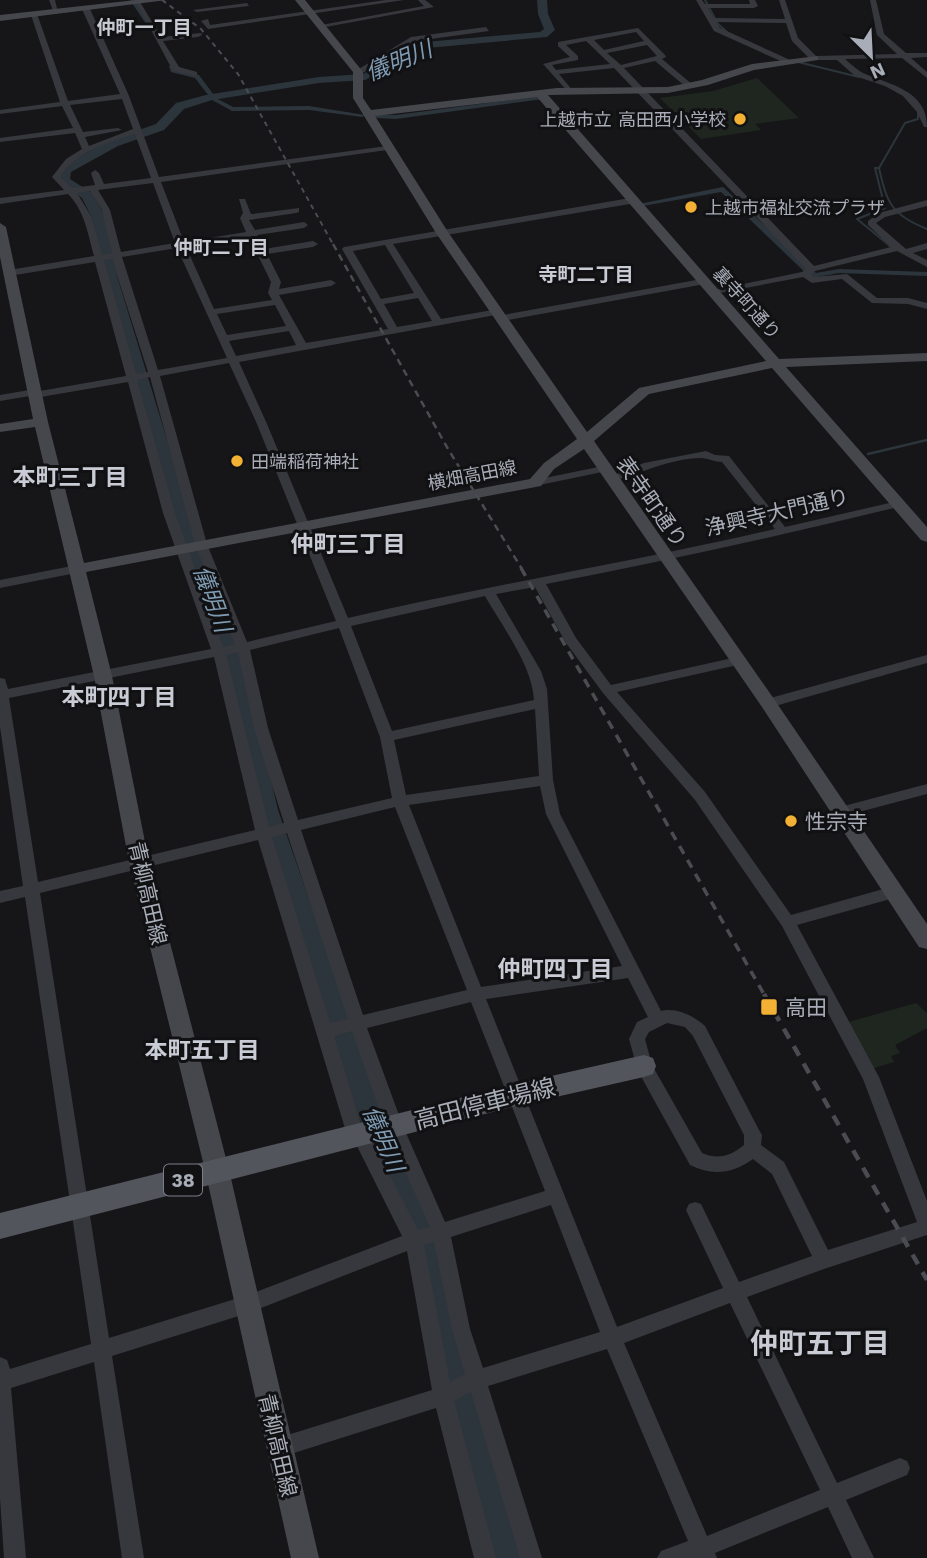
<svg xmlns="http://www.w3.org/2000/svg" width="927" height="1558" font-family="'Work Sans','Noto Sans JP',sans-serif">
<style>
.green{fill:#1e261f}
.lines{fill:none;stroke-linecap:round;stroke-linejoin:round}
.stream-far1{stroke:#2c353c;stroke-width:2}
.stream{stroke:#2c353c;stroke-width:2.5}
.canal{fill:#2c353c;fill-rule:evenodd}
.river{fill:#2c353c;fill-rule:evenodd}
.street{fill:#37383d;fill-rule:evenodd}
.secondary{fill:#45474d;fill-rule:evenodd}
.primary{fill:#53555c;fill-rule:evenodd}
.rail-far3{stroke:#4a4c52;stroke-width:2;stroke-dasharray:5 4.5;stroke-linecap:butt}
.rail-far2{stroke:#4a4c52;stroke-width:2.5;stroke-dasharray:7 5;stroke-linecap:butt}
.rail-far1{stroke:#4a4c52;stroke-width:3.5;stroke-dasharray:9 7;stroke-linecap:butt}
.rail{stroke:#4a4c52;stroke-width:4.5;stroke-dasharray:11 9;stroke-linecap:butt}
.poi-dot{fill:#f2b134;stroke:#111113;stroke-width:2.5}
.labels{text-anchor:middle;dominant-baseline:central;stroke-width:6;stroke-linejoin:round;paint-order:stroke}
.far-poi-label{font-size:18px;fill:#a8adb8;stroke:#111113;text-anchor:start}
.far-street-label{font-size:18px;fill:#a8adb8;stroke:#111113}
.far-neighbourhood-label{font-size:19px;font-weight:bold;fill:#c9ccd4;stroke:#111113}
.shield{fill:#111113;stroke:#7b7e86;stroke-width:2}
.shield-label{font-size:19px;font-weight:bold;fill:#a8adb8}
.street-label{font-size:21px;fill:#a8adb8;stroke:#111113}
.poi-label{font-size:21px;fill:#a8adb8;stroke:#111113;text-anchor:start}
.water-label{font-size:23px;font-style:italic;fill:#7f9bb3;stroke:#111113}
.neighbourhood-label{font-size:23px;font-weight:bold;fill:#c9ccd4;stroke:#111113}
.near-street-label{font-size:24px;fill:#a8adb8;stroke:#111113}
.near-neighbourhood-label{font-size:28px;font-weight:bold;fill:#c9ccd4;stroke:#111113}
</style>
<rect width="100%" height="100%" fill="#161618"/>
<g class="green">
<polygon points="757,78 799,118 755,124 761,130 701,139 660,98 713,91"/>
<polygon points="916,1003 927,1013 927,1028 895,1045 900,1053 891,1056 894,1062 871,1069 845,1023"/>
</g>
<g class="lines">
<g class="stream-far1">
<polyline points="705,0 718,24 727,32"/>
<polyline points="798,62 859,77"/>
<path d="M879 168C887 204 892 215 927 229"/>
<polyline points="890,246 857,219 885,208 875,168 879,168 905,123 918,119 918,112"/>
</g>
<g class="stream">
<polyline points="888,244 892,248"/>
<polyline points="868,454 927,440"/>
</g>
<g class="canal">
<polygon points="130,0 136,0 150,24 146,24"/>
<polygon points="169,66 173,66 176,70 199,75 216,98 233,107 309,106 365,115 362,117 309,110 232,111 212,100 195,78 171,72"/>
<polygon points="541,96 543,97 543,99 396,119 375,118 371,116 375,114 396,115"/>
<polygon points="723,187 816,273 839,269 927,272 927,276 839,273 811,278 721,192 643,206 639,204"/>
</g>
<polygon class="river" points="537,0 547,0 548,14 555,30 547,37 427,48 365,80 319,83 212,100 184,109 164,130 118,146 71,172 70,179 92,193 105,216 117,276 193,525 241,653 278,810 391,1136 449,1250 482,1412 527,1558 495,1558 452,1412 422,1251 366,1138 256,810 221,653 175,525 103,276 91,216 82,198 57,180 60,167 110,140 156,124 176,103 206,95 319,77 363,74 425,42 540,32 544,29 538,14"/>
<g class="street">
<polygon points="49,0 55,0 58,13 54,13"/>
<polygon points="386,0 404,0 208,29 201,21 208,19 210,25"/>
<polygon points="418,0 425,0 434,7 320,28 316,26 424,6"/>
<path d="M696 0H702L705 4H750L749 0H755L758 6 754 8H708L714 18 785 19 779 0H785L798 38 816 56 897 54 877 35 870 0H876L884 34 906 53H927V57L911 58 927 72V78L902 58 845 59C851 64 857 70 863 73 890 85 927 90 927 127H924L917 112 903 96 885 86 855 76 837 60H811L792 41 786 23 716 22 720 28 788 59 789 61 785 63 714 31Z"/>
<polygon points="136,2 140,2 161,37 201,33 202,35 198,37 163,41 179,67 197,72 197,76 173,71"/>
<polygon points="247,3 249,6 197,12 193,10"/>
<path d="M86 7 90 9 129 96 159 177 387 146 391 148 387 150 161 182 184 242 246 232 240 218 243 213 239 199H245L251 214 299 208V212L296 213 249 220 255 230 304 222 308 225 304 228 257 235 264 249 313 241 318 244 313 247 267 254 281 282 279 289 331 280 336 283 331 286 279 295 306 343 388 329 342 249 344 247 630 198 634 201 630 204 393 244 441 319 498 309 501 310V314L239 362 267 424 348 618C490 585 632 562 775 529L722 462C714 462 708 458 701 458 671 458 639 474 610 482L604 479 644 463 706 451 715 455 729 456 785 527 898 501 904 504 902 506C784 535 666 561 546 584L576 638 611 685 737 657 742 658 743 661 742 664 617 692 705 792 791 915 894 886 899 888 902 892 899 896 894 898 797 925 879 1077 927 1201V1235L824 1269 747 1297 837 1483 900 1458 907 1461 910 1468 907 1475 846 1500 874 1558H852L828 1507 715 1553 717 1558H657L661 1551 688 1541 607 1349 488 1386 542 1558H520L471 1392 454 1401 496 1558H474L436 1408 278 1458 271 1455 268 1448 271 1441 278 1438 432 1390 407 1251 248 1313 112 1356 144 1558H122L94 1362 11 1388 26 1558H4L0 1498V1357L7 1360 10 1369 91 1344 25 897 0 903V891L23 886 0 727V678L5 679 8 689 211 649 163 513 128 382 35 398 30 396 0 401V395L35 389 40 391 126 376 95 262 9 276 4 273 9 270 94 256C88 235 85 211 68 194L0 204V198L64 190 52 177 66 159 82 149 75 133 0 142V138L73 128 62 106 0 114V110L60 102 30 12 37 14 68 101 120 94 82 9ZM122 99 133 129 89 146 85 137 122 130 118 128 83 132 70 105ZM135 134 151 178 104 184 99 173 95 170 91 173 95 185 72 188 60 177C75 152 109 142 135 134ZM153 183 175 243 121 252 110 210 98 190ZM90 191 102 210 112 253 102 255 91 216 77 193ZM249 237 271 282 268 293 272 300 214 309 186 247ZM385 245 414 293 381 299 353 251ZM177 248 227 358 158 370 122 257ZM113 259 116 272 148 372 136 374 104 260ZM418 298 432 321 397 327 384 304ZM275 305 286 326 227 335 217 314ZM289 331 296 345 236 356 229 341ZM229 363 257 424 336 621 247 642 207 544 160 376ZM150 377 195 544 235 644 223 647 175 513 137 380ZM535 587 566 643 603 693 695 800 782 926 863 1079 917 1222 828 1250 784 1162 761 1145 762 1135 759 1130 705 1026C694 1016 676 1007 661 1011L560 814 553 780 547 689 541 671 496 594ZM485 596C502 626 532 665 534 700L392 731 351 626ZM339 628 380 737 392 798 298 820 268 728 250 650ZM238 652 254 728 284 823 269 827 226 655ZM214 657 255 830 38 882 9 698ZM535 709 539 776 406 795 394 740ZM540 786 546 814 622 966 481 987 409 805ZM395 807 467 990 363 1015 301 830ZM287 833 348 1019 330 1023 272 837ZM258 840 347 1135 350 1140 355 1142 402 1236 248 1295 109 1338 40 893ZM628 978 648 1017 637 1022 629 1039 638 1071 690 1165C712 1176 732 1174 753 1159L772 1174 812 1256 739 1282 701 1204 695 1202 689 1204 686 1210 723 1288 617 1327 486 999ZM471 1002 545 1191 445 1222 403 1126 367 1028ZM667 1023 685 1027 693 1036 744 1135V1145C731 1156 718 1160 702 1153L652 1065 645 1039 649 1032ZM352 1031 385 1126 430 1227 418 1230 366 1129 362 1127 334 1036ZM551 1205 600 1332 483 1368 470 1329 451 1237ZM434 1242 452 1329 465 1374 450 1382 424 1245ZM730 1303 820 1490 707 1536 624 1343Z"/>
<polygon points="486,27 489,31 416,41 361,74 354,72 411,37"/>
<path d="M638 28 665 55 666 57 662 59 693 85 686 87 655 61 624 68 814 266 891 247 868 225V221L879 213 927 200V206L885 217 876 223 906 249 927 243V249L913 253 927 260V267L897 251 815 271 811 274 814 277 847 274 877 298H908L927 303V309L908 304 872 303 842 279 812 283 803 277 709 295V291L802 272 806 269 614 68 559 74 573 91 569 93 543 64 570 57 558 46V42ZM636 32 644 41 604 50 594 40ZM586 41 610 64 556 70 552 65 578 60V56L566 45ZM647 45 657 56 621 65 607 53Z"/>
<polygon points="702,279 705,280 705,284 503,321 498,318 503,315"/>
<polygon points="603,466 607,467 607,471 535,486 529,483 535,480"/>
<polygon points="77,565 81,566 83,569 81,572 0,588 0,580"/>
<polygon points="927,655 927,663 768,708 761,703 763,700"/>
<polygon points="927,784 927,794 840,817 835,816 833,812 835,808 840,807"/>
</g>
<g class="secondary">
<polygon points="136,0 167,0 0,21 0,15"/>
<path d="M295 0H305L363 72V98L371 110 557 88 668 87 702 80 752 64 818 56V60L754 70 708 85 668 93 548 95 779 359 927 353V361L786 367 927 527V542L921 540 772 368 649 394 594 441 774 699 927 924V949L919 947 762 707 584 449 554 469 541 486 86 572 112 676 149 862 229 1170 319 1558H291L205 1170 129 862 94 676 35 427 0 432V424L33 419 0 257V223L6 227 48 422 84 563 530 479 544 463 577 439 436 233 353 98V72ZM537 97 766 361 639 388 587 432 448 232 375 116Z"/>
</g>
<polygon class="primary" points="644,1055 653,1058 656,1066 653,1074 644,1077 516,1106 0,1239 0,1213 516,1084"/>
<polyline class="rail-far3" points="162,0 201,29 238,74 334,246"/>
<polyline class="rail-far2" points="333,244 448,449 522,569"/>
<polyline class="rail-far1" points="521,568 765,996"/>
<polyline class="rail" points="764,994 927,1280"/>
</g>
<g class="poi-dot">
<circle cx="740" cy="119" r="7"/>
<circle cx="691" cy="207" r="7"/>
<circle cx="237" cy="461" r="7"/>
<circle cx="791" cy="821" r="7"/>
<rect x="760" y="998" width="18" height="18" rx="3.5"/>
</g>
<g class="labels">
<g class="far-poi-label">
<text x="726" y="119" text-anchor="end">上越市立 高田西小学校</text>
<text x="705" y="207">上越市福祉交流プラザ</text>
<text x="251" y="461">田端稲荷神社</text>
</g>
<g class="far-street-label">
<text transform="translate(747 303) rotate(48)">裏寺町通り</text>
<text transform="translate(472 475) rotate(-11)">横畑高田線</text>
</g>
<g class="far-neighbourhood-label">
<text x="144" y="27">仲町一丁目</text>
<text x="221" y="247">仲町二丁目</text>
<text x="586" y="274">寺町二丁目</text>
</g>
<rect class="shield" x="164" y="1164.5" width="38" height="31" rx="5"/>
<g class="shield-label">
<text x="183" y="1180">38</text>
</g>
<g class="street-label">
<text transform="translate(652 502) rotate(55)">表寺町通り</text>
<text transform="translate(777 512) rotate(-13)">浄興寺大門通り</text>
<text transform="translate(148 893) rotate(77)">青柳高田線</text>
<text transform="translate(278 1445) rotate(77)">青柳高田線</text>
</g>
<g class="poi-label">
<text x="805" y="821">性宗寺</text>
<text x="785" y="1007">高田</text>
</g>
<g class="water-label">
<text transform="translate(399 61) rotate(-22)">儀明川</text>
<text transform="translate(212 599) rotate(70)">儀明川</text>
<text transform="translate(383 1139) rotate(67)">儀明川</text>
</g>
<g class="neighbourhood-label">
<text x="70" y="477">本町三丁目</text>
<text x="348" y="544">仲町三丁目</text>
<text x="119" y="697">本町四丁目</text>
<text x="555" y="969">仲町四丁目</text>
<text x="202" y="1050">本町五丁目</text>
</g>
<g class="near-street-label">
<text transform="translate(485 1104) rotate(-14)">高田停車場線</text>
</g>
<g class="near-neighbourhood-label">
<text x="820" y="1343">仲町五丁目</text>
</g>
</g>
<g transform="translate(871 56) rotate(156)" stroke="#111113" stroke-width="5" paint-order="stroke">
<path d="M0-5L12 26L0 18L-12 26Z" fill="#a8adb8"/>
<text y="-10" font-size="19" font-weight="bold" text-anchor="middle" fill="#a8adb8">N</text>
</g>
</svg>
